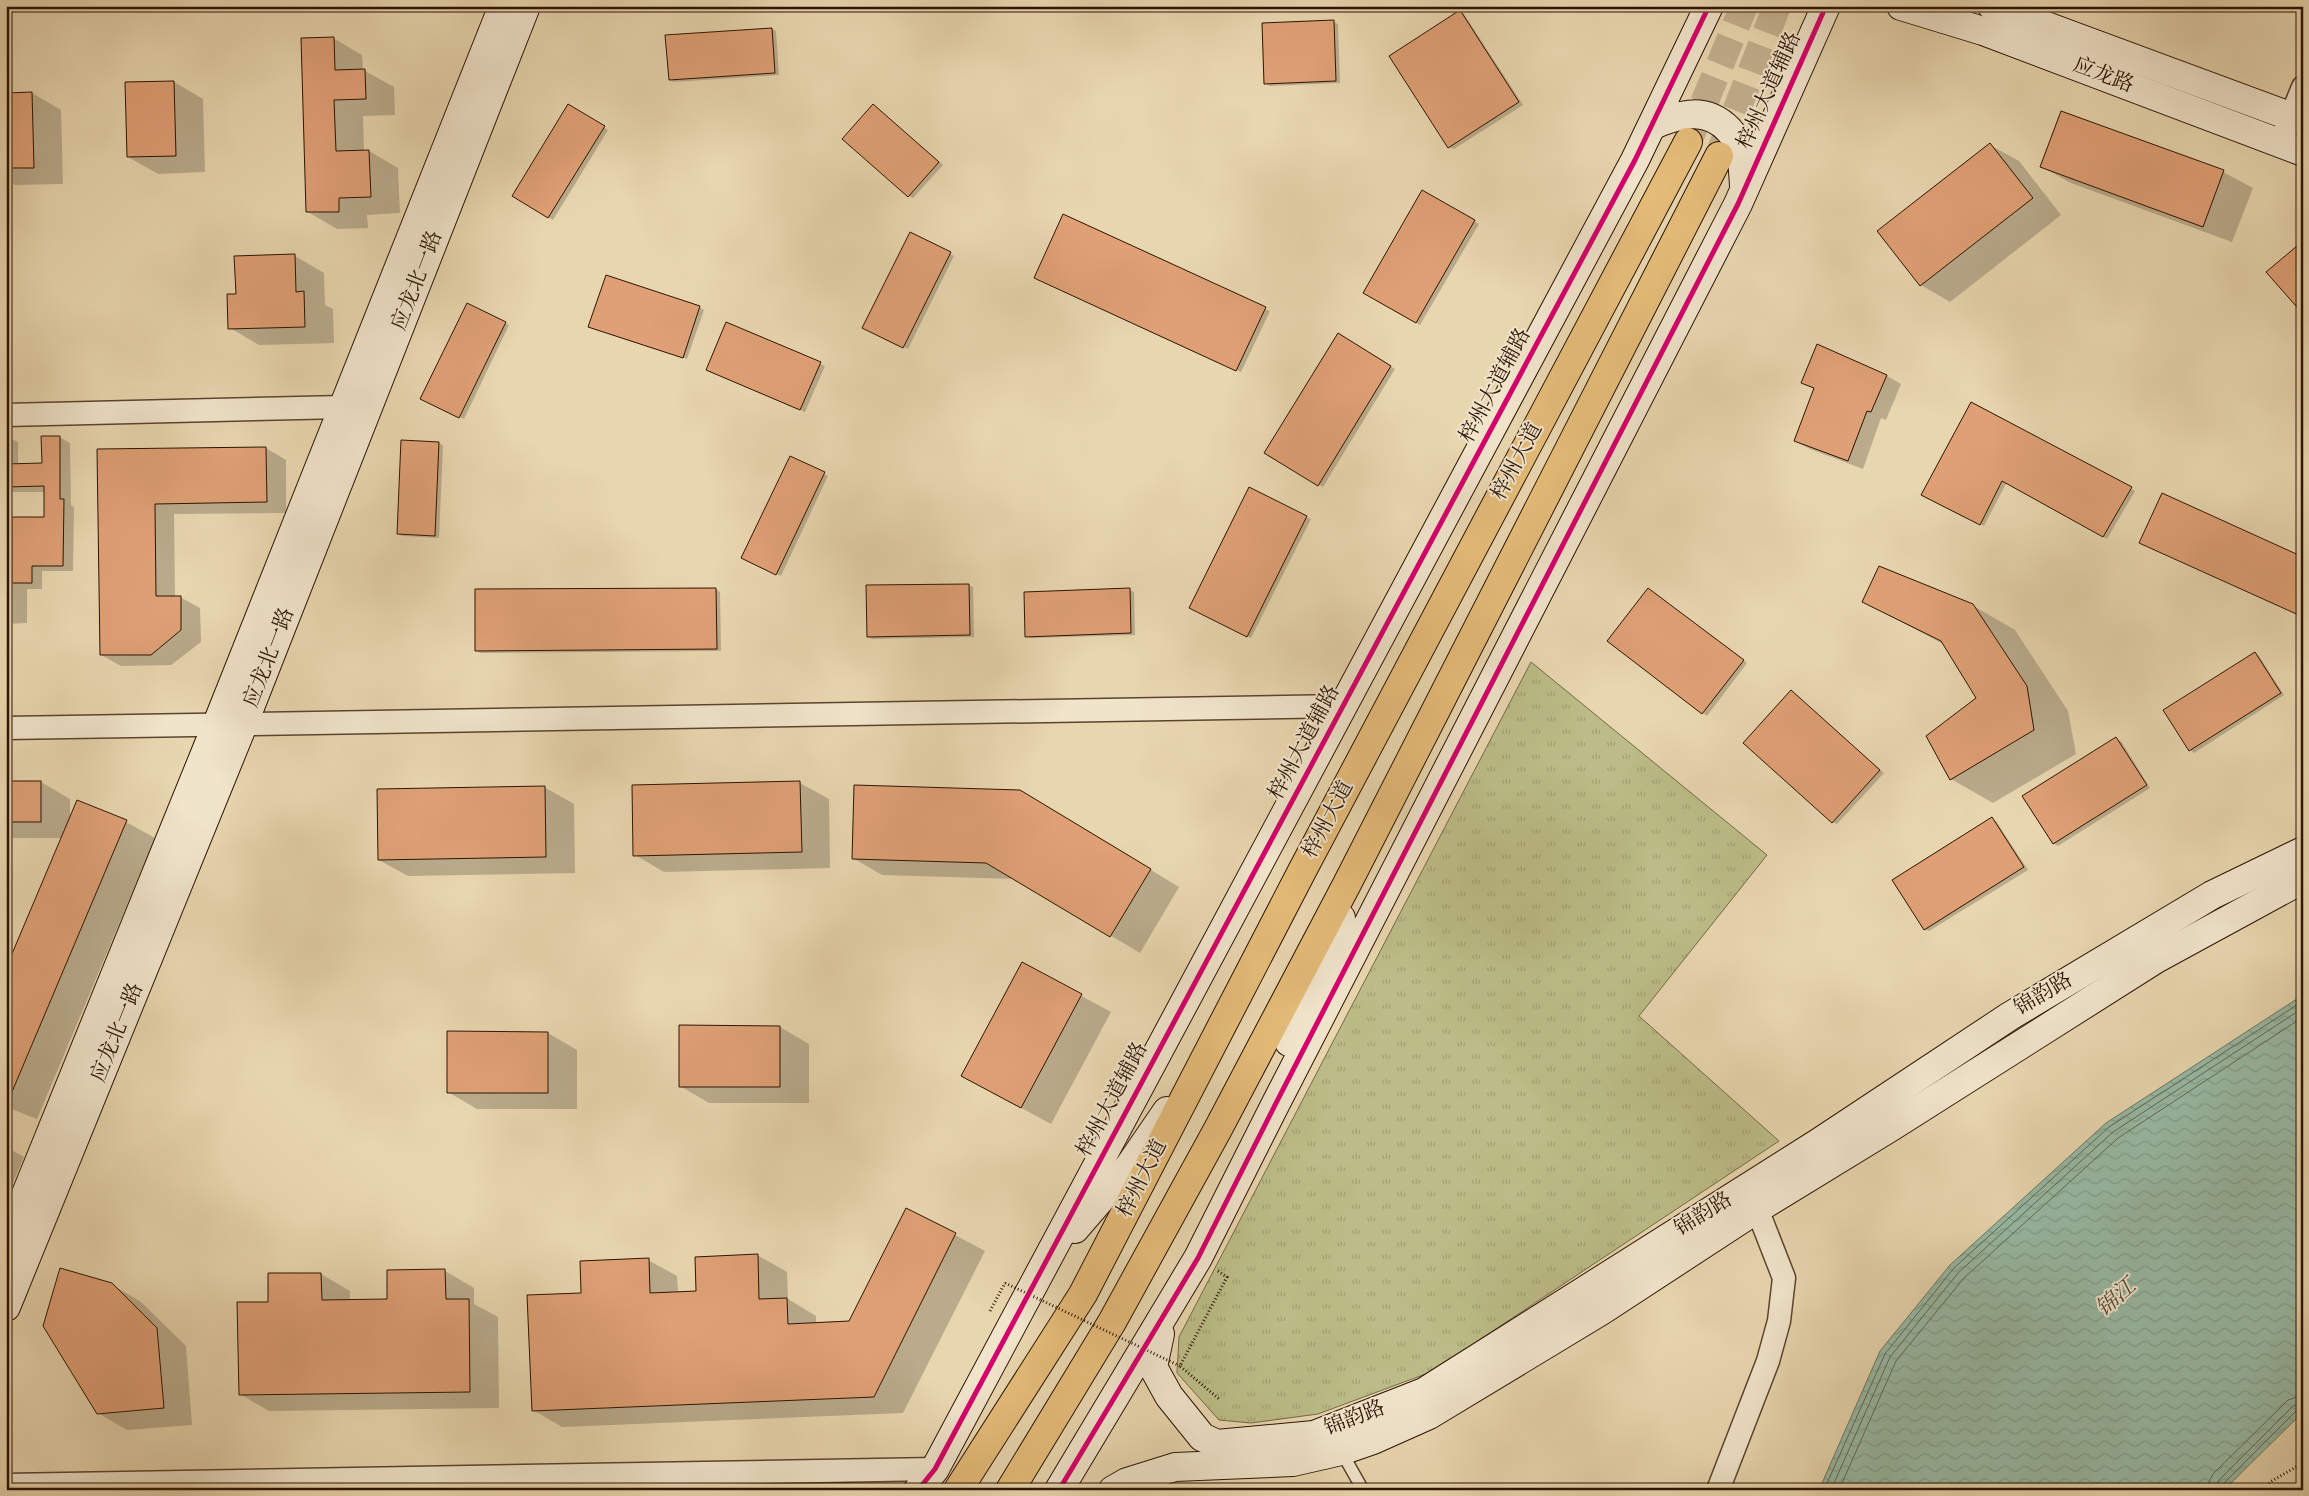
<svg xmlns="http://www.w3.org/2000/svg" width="2309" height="1496" font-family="'Sorts Mill Goudy','Noto Serif SC',serif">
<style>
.park{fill:url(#park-tufts);stroke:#746845}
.water{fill:url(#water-waves);stroke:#6d7764}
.shadow{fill:#0003}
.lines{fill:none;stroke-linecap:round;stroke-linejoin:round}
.shore{stroke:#626654;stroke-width:1}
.building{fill:#dfa075;stroke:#2c1303}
.highway-tunnel{stroke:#c2af8d;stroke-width:28;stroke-dasharray:28 14;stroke-linecap:butt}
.lane-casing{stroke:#5b442e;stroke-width:14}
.street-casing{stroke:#5b442e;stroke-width:25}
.secondary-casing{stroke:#2c1303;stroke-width:30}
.highway-casing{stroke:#2c1303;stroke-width:30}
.path{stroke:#2c1303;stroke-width:3;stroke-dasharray:1 2.5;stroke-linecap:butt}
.lane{stroke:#f0e4cb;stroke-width:11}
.street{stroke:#f0e4cb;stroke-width:22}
.secondary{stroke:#f0e4cb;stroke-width:28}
.highway{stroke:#e4bb78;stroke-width:28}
.path-bridge{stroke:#2c1303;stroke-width:3;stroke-dasharray:1 2.5;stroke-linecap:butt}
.cycleway-casing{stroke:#f0e4cb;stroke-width:8}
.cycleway{stroke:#d6006c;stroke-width:5}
.labels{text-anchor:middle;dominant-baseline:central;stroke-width:4;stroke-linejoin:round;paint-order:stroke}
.street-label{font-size:21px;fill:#2c1303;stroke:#f0e4cb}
.water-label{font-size:22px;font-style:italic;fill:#524d3c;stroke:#f0e4cb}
</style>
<defs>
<pattern id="park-tufts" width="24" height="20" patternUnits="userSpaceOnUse" patternTransform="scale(1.25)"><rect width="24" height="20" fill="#bbbc87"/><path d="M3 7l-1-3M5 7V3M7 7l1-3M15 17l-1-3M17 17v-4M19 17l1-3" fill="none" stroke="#a1a173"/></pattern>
<pattern id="water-waves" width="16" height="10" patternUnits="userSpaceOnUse" patternTransform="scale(1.25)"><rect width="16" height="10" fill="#98baa5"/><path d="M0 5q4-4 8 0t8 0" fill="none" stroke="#839f8c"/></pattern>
</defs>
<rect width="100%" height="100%" fill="#e8d6af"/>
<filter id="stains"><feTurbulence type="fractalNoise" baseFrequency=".004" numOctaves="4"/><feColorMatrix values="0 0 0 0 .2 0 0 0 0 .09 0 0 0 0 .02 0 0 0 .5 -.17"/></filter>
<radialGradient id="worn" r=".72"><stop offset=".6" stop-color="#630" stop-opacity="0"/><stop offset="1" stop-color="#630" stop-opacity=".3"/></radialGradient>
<polygon class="park" points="1531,662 1767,855 1639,1016 1779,1141 1431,1372 1318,1414 1251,1423 1219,1420 1177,1373 1179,1337"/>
<polygon class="water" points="2303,995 2303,1412 2224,1490 1819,1490 1880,1351 1950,1265 2106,1123"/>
<g class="shadow">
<polygon points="1460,12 1464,14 1523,105 1454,149 1449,147"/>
<polygon points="1333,22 1338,24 1340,83 1270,86 1265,83"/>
<polygon points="772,29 776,31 779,75 674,82 670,80"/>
<polygon points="333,38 362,55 363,70 394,87 395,115 363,116 364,151 369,151 398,168 400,213 367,215 368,228 337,229 308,212"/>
<polygon points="174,82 203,99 205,172 158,174 128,157 127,83"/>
<polygon points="32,93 61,110 63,184 15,185 6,180 6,94"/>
<polygon points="874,105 943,165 913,198 909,196"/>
<polygon points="569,106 608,130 553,220 513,196"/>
<polygon points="1990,145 2019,161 2061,215 1950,302 1921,285"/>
<polygon points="2042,167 2223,172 2253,188 2232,242 2071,183"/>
<polygon points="1423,192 1479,224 1420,325 1365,293"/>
<polygon points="1064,216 1270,311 1241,372 1039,280"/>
<polygon points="950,254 954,256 908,349 868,330"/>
<polygon points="295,256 324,273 325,305 333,309 334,343 259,345 230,328 237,295"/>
<polygon points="699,307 704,310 687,359 594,329"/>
<polygon points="505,323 509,325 464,419 426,401"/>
<polygon points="727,324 825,366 805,412 707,370"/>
<polygon points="1338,335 1395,369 1323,487 1266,453"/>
<polygon points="1817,346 1887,376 1901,384 1886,420 1881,418 1863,469 1810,449 1795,441 1814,389 1802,382"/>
<polygon points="1971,404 2135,491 2107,539 2007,482 1984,526 1923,494"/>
<polygon points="6,436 18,442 18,465 43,465 59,437 70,443 71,505 74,507 73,571 42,571 42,589 27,589 27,623 6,624 6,519 45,518 45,492 6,492"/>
<polygon points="439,443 443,446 439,538 402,536 398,534"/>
<polygon points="266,448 286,460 286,513 174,514 175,597 180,597 200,608 201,642 171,665 121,666 101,655 99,451"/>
<polygon points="824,474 828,476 781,576 747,560"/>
<polygon points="1306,517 1311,519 1251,638 1195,610"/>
<polygon points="968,585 973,587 974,637 872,639 868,636"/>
<polygon points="716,589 720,592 721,651 480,653 476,650"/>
<polygon points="1129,590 1134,592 1135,635 1031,638 1027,636"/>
<polygon points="1653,592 1747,663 1707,716 1608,641"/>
<polygon points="1864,602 1972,605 2015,630 2068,711 2076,754 1993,803 1951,779 1977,698 1945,645"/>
<polygon points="2255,653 2259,656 2284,695 2194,753 2190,750"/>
<polygon points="1791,691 1884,773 1837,824 1832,822"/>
<polygon points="2116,739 2121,741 2150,788 2058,846 2053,843"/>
<polygon points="6,782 41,782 70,799 70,819 126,822 155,838 37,1119 6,1107 6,971 62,838 6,838"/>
<polygon points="800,783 829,799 830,868 664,872 635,855"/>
<polygon points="544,787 574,804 575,873 408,876 379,860"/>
<polygon points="1049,808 1179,887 1140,953 1016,879 882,875 853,858"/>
<polygon points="1992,819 1996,821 2028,870 1929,931 1924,929"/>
<polygon points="1022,964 1111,1012 1051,1124 962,1076"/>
<polygon points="680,1027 780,1027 809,1044 809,1103 709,1103 680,1086"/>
<polygon points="548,1033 577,1050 577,1109 477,1109 448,1092"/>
<polygon points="6,1147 24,1157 6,1199"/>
<polygon points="906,1209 985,1251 903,1413 562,1427 533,1410 582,1295 648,1260 677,1276 678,1293 697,1293 757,1255 787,1272 788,1299 816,1316 816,1324 850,1322"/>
<polygon points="388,1271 445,1271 474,1288 474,1304 498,1317 499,1408 269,1411 240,1394 269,1303 321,1274 350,1291 350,1300 389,1300"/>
<polygon points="111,1284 141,1302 186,1346 192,1425 127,1430 98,1413"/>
</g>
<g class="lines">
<g class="shore">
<polyline points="1824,1490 1885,1354 1954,1268 2109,1127 2303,1001"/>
<polyline points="1831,1490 1890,1357 1958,1273 2113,1132 2303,1008"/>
<polyline points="1839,1490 1896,1361 1964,1278 2118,1138 2303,1017"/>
<polyline points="2208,1490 2209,1482 2213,1474 2288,1400 2303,1395"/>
<polyline points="2215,1490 2219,1480 2293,1406 2303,1402"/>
<polyline points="2221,1490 2223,1484 2297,1410 2303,1409"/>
</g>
</g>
<g class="building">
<polygon points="1460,10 1519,102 1448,148 1389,56"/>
<polygon points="1334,20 1336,81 1264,84 1262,23"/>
<polygon points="772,28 775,73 669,80 665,35"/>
<polygon points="334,37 335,70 365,69 366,99 334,100 336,151 369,150 371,197 339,198 339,212 306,212 301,38"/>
<polygon points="174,81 176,156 127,157 125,82"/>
<polygon points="32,92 34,168 6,168 6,93"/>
<polygon points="568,104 605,126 548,218 512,196"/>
<polygon points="873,104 939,162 908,197 842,139"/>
<polygon points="2061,111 2224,170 2203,227 2040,167"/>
<polygon points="1990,143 2033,198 1920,286 1877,231"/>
<polygon points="1422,190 1475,220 1416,323 1363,293"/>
<polygon points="1063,214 1266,307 1236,371 1034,278"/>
<polygon points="910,232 951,252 903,348 862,328"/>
<polygon points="2303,241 2303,314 2266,272"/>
<polygon points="295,254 296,292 304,291 305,327 228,329 227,294 236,294 234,256"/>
<polygon points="606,275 700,306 683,358 588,327"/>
<polygon points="467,303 506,322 459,418 420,399"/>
<polygon points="726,322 821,362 800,410 706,370"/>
<polygon points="1338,333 1391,366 1318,486 1264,453"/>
<polygon points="1817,344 1887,375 1871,412 1867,411 1848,461 1794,441 1814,388 1801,383"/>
<polygon points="1971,402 2132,487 2103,537 2002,481 1980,525 1921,495"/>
<polygon points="41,436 60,436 60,499 64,499 63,566 32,566 32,583 12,583 12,517 44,517 44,486 6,487 6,464 42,463"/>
<polygon points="401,440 439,442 435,536 397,534"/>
<polygon points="266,447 267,502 155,504 156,596 181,596 181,630 151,655 100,655 97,449"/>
<polygon points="790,456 825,472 776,575 741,558"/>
<polygon points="1249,487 1307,516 1247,637 1189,608"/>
<polygon points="2162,493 2303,557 2303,617 2139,543"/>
<polygon points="1879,566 1973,604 2027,686 2034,730 1950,780 1926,736 1976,698 1941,641 1862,602"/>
<polygon points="969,584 970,635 867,637 866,585"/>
<polygon points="716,588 717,649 475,651 475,589"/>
<polygon points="1130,588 1131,633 1025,637 1024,592"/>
<polygon points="1648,588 1744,660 1702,714 1607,641"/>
<polygon points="2255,652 2281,693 2189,751 2163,710"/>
<polygon points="1791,690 1880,770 1832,823 1743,743"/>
<polygon points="2116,737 2147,785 2053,844 2022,796"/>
<rect x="6" y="781" width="35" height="41"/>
<polygon points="800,781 802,852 633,856 632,785"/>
<polygon points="854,785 1020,790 1151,869 1110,937 986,863 852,859"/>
<polygon points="545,786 546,857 378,860 377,789"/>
<polygon points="77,800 127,820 6,1106 6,968"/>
<polygon points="1992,817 2024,867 1924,930 1892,880"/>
<polygon points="1022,962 1082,994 1021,1108 961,1076"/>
<polygon points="679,1025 780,1026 780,1087 679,1087"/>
<polygon points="447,1031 548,1032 548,1093 447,1093"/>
<polygon points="906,1208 956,1233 874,1397 532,1411 527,1295 581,1293 580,1261 649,1258 650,1293 696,1291 695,1257 758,1254 759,1299 787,1298 788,1324 849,1321"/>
<polygon points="60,1268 112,1283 157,1328 164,1408 97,1414 43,1326"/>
<polygon points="445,1269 446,1299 469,1299 470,1392 239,1395 237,1302 268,1302 268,1273 321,1273 322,1300 387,1299 387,1270"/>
</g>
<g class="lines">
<g class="highway-tunnel">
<polyline points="1688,142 1744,6"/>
<polyline points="1721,150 1777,6"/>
</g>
<g class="lane-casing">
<polyline id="lane" points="1341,1451 1363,1490"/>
</g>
<g class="street-casing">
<g id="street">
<polyline points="2280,144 2303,87"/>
<polyline points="6,415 343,407"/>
<polyline points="6,728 1343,706"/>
<polyline points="6,1485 935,1469"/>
<polyline points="1718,1490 1768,1361 1779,1321 1784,1278 1757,1209"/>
</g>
</g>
<g class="secondary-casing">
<g id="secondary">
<polyline points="1901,6 1983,31 2303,152"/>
<polyline points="1992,6 2303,121"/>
<path d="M1653 125C1680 114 1706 106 1729 130 1732 134 1737 138 1738 143 1743 156 1743 171 1744 186"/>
<polyline points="1289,1042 1341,918"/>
<polyline points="1075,1229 1130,1165 1167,1111"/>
<polyline points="6,1243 217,724 503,6"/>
<polyline points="6,1307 243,725 526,6"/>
<polyline points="1160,1334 1153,1367 1169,1396 1202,1437 1217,1444 1314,1435 1424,1392 1818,1143 2010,1016 2212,895 2303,851"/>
<polyline points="918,1490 935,1469 1635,160 1709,6"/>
<polyline points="1059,1490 1198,1258 1274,1107 1738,204 1826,6"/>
<polyline points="1113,1490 1127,1482 1175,1467 1293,1462 1341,1451 1373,1440 1429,1415 1601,1311 1757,1209 1891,1127 2156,959 2303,879"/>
</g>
</g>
<g class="highway-casing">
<g id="highway">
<polyline points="958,1490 1083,1294 1302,871 1688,142"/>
<polyline points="1010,1490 1112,1322 1218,1129 1347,884 1719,156"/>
</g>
</g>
<g class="path">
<polyline points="1218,1271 1227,1277 1180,1366 1219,1399"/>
<polyline points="990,1311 1005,1283"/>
<polyline points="2266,1490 2270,1482 2303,1463"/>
</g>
<use href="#lane" class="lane"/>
<use href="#street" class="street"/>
<use href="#secondary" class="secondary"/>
<use href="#highway" class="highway"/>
<polyline class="path-bridge" points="1005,1283 1180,1366"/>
<g class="cycleway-casing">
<g id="cycleway">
<polyline points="918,1490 935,1469 1635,160 1709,6"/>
<polyline points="1059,1490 1198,1258 1274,1107 1738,204 1826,6"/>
</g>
</g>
<use href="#cycleway" class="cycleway"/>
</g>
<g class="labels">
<g class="street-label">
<text transform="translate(2103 76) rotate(21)">应龙路</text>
<text transform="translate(1770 91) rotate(-66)">梓州大道辅路</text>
<text transform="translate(418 281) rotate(-69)">应龙北一路</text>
<text transform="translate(1496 386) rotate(-62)">梓州大道辅路</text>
<text transform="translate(1518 462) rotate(-62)">梓州大道</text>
<text transform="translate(270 658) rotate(-69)">应龙北一路</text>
<text transform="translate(1305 743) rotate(-62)">梓州大道辅路</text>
<text transform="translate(1329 820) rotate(-62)">梓州大道</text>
<text transform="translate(2044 995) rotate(-31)">锦韵路</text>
<text transform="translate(118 1033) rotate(-68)">应龙北一路</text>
<text transform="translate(1113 1100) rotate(-62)">梓州大道辅路</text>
<text transform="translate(1143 1179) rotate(-63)">梓州大道</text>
<text transform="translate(1704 1215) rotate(-32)">锦韵路</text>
<text transform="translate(1355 1419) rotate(-21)">锦韵路</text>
</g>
<g class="water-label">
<text transform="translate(2117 1299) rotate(-41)">锦江</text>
</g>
</g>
<rect width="2309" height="1496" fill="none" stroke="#e8d6af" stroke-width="25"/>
<rect x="8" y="8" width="2294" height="1481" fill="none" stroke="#2c1303" stroke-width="2.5"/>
<rect x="12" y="12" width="2284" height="1471" fill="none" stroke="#2c1303"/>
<rect width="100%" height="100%" filter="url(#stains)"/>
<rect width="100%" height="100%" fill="url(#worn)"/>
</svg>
